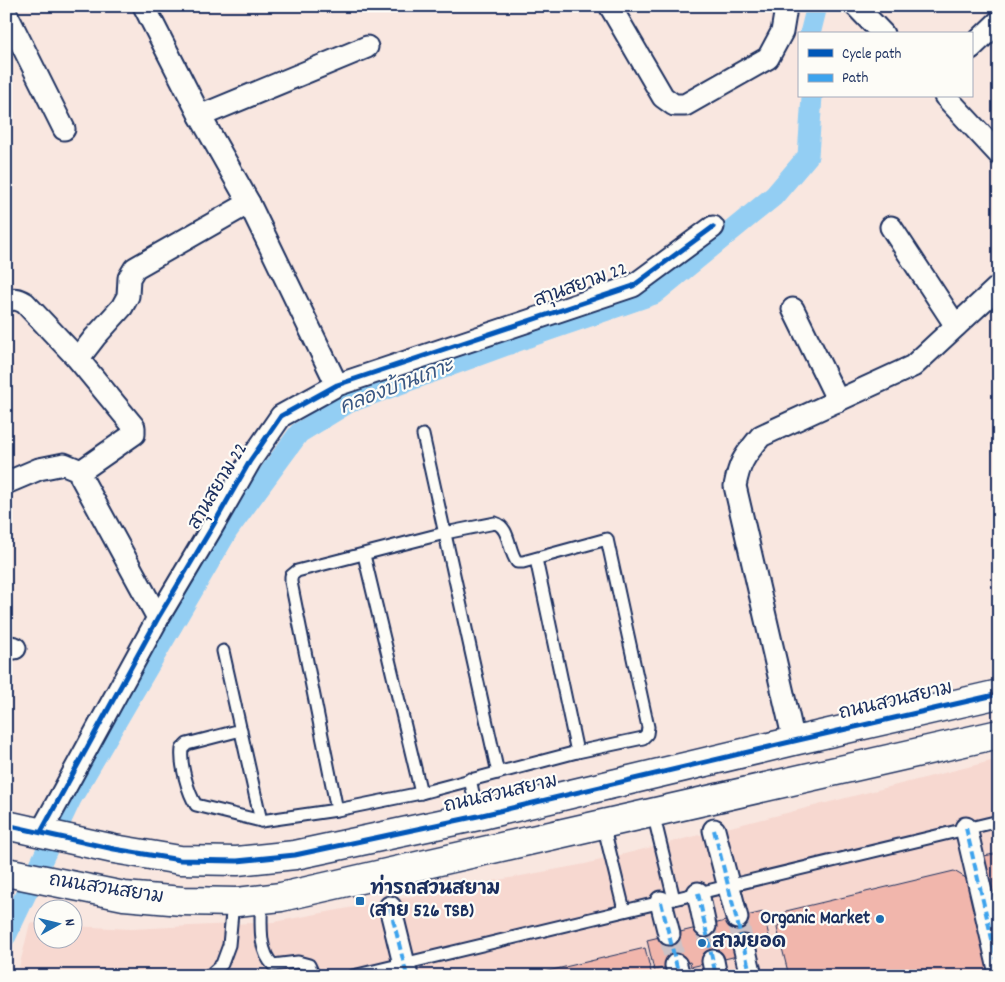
<svg xmlns="http://www.w3.org/2000/svg" width="1005" height="982" font-family="Dekko,'Playpen Sans Thai',sans-serif">
<style>
.built{fill:#f7d8d0}
.lines{fill:none;stroke-linecap:round;stroke-linejoin:round}
.canal{stroke:#93cef3;stroke-width:21}
.building{fill:#f1b6ac;stroke:#1b2f5e}
.street-tunnel{stroke:#cdc2c6;stroke-width:21;stroke-dasharray:21 11;stroke-linecap:butt}
.lane-casing{stroke:#1b2f5e;stroke-width:15}
.street-casing{stroke:#1b2f5e;stroke-width:25}
.secondary-casing{stroke:#1b2f5e;stroke-width:31}
.path{stroke:#1b2f5e;stroke-width:3;stroke-dasharray:1 4;stroke-linecap:butt}
.lane{stroke:#fdfcf7;stroke-width:11}
.street{stroke:#fdfcf7;stroke-width:21}
.secondary{stroke:#fdfcf7;stroke-width:28}
.quiet{stroke:#3da3ed;stroke-width:4;stroke-dasharray:8 4;stroke-linecap:butt}
.cycleway-casing{stroke:#fdfcf7;stroke-width:8}
.cycleway{stroke:#0057b8;stroke-width:5}
.poi-dot{fill:#1f6fb2;stroke:#fdfcf7;stroke-width:2}
.labels{text-anchor:middle;dominant-baseline:central;stroke-width:4.5;stroke-linejoin:round;paint-order:stroke}
.street-label{font-size:19px;fill:#1b2f5e;stroke:#fdfcf7}
.poi-label{font-size:19px;font-weight:bold;fill:#1b2f5e;stroke:#fdfcf7;text-anchor:start}
.water-label{font-size:20px;font-style:italic;fill:#395783;stroke:#fdfcf7}
</style>
<rect width="100%" height="100%" fill="#f9e7e0"/>
<filter id="ink" filterUnits="userSpaceOnUse"><feTurbulence type="fractalNoise" baseFrequency=".02" numOctaves="2"/><feDisplacementMap in="SourceGraphic" scale="10" xChannelSelector="R" yChannelSelector="G"/><feConvolveMatrix kernelMatrix="1 2 1 2 8 2 1 2 1" color-interpolation-filters="sRGB"/></filter>
<g filter="url(#ink)">
<polygon class="built" points="999,759 999,976 17,976 30,923 42,924 42,940 72,940 73,926 131,929 274,922 585,864"/>
<g class="lines">
<g class="canal">
<polyline points="810,34 817,6"/>
<polyline points="6,936 71,799 228,530 299,433 348,403 526,338 654,294 774,196 808,156 812,96"/>
</g>
</g>
<g class="building">
<polygon points="999,853 999,916 984,856"/>
<polygon points="954,871 971,881 988,967 983,976 789,976 777,928 786,911"/>
<polygon points="763,912 770,940 735,948 737,956 691,967 690,962 654,970 647,940"/>
<polygon points="645,948 652,976 527,976"/>
</g>
<g class="lines">
<g class="street-tunnel">
<polyline points="737,918 744,946"/>
<polyline points="705,926 713,961"/>
<polyline points="669,934 676,965"/>
</g>
<g class="lane-casing">
<g id="lane">
<polyline points="423,435 498,773"/>
<polyline points="364,555 421,793"/>
<polyline points="536,559 577,752"/>
<polyline points="223,651 261,821"/>
<path d="M241 730 187 744 182 749C180 764 188 793 196 805L261 821 337 810 421 793 577 752 643 738 647 734 648 727 607 539 523 562H517C508 551 510 527 495 523L445 533 297 571 291 576V582L337 810"/>
<polyline points="470,779 478,816"/>
<polyline points="653,813 674,899"/>
<polyline points="603,824 624,910"/>
<path d="M261 899C262 920 257 949 273 965L298 962 309 965 314 976"/>
<polyline points="209,976 222,964 229,945 233,902"/>
<polyline points="353,976 999,821"/>
</g>
</g>
<g class="street-casing">
<g id="street">
<polyline points="144,6 200,116 249,203 337,385"/>
<polyline points="610,6 663,97 674,105 685,105 768,58 782,32 785,14 785,6"/>
<polyline points="856,6 883,34"/>
<polyline points="6,13 64,129"/>
<polyline points="971,48 999,21"/>
<polyline points="945,96 999,154"/>
<polyline points="200,116 367,47"/>
<polyline points="891,227 956,326"/>
<path d="M6 301C14 298 18 299 25 303L78 359 134 427V434L81 471"/>
<polyline points="793,309 838,401"/>
<polyline points="78,359 95,337 122,307 128,296 129,278 135,268 249,203"/>
<polyline points="81,471 81,477 158,618"/>
<polyline points="6,483 39,469 64,464 81,471"/>
<polyline points="6,646 15,648"/>
<path d="M794 741 735 486C740 460 745 456 761 436L913 366 999 286"/>
<polyline points="966,828 999,969"/>
<polyline points="714,830 737,918"/>
<polyline points="41,832 158,618 211,529 250,461 281,416 337,385 633,286 713,227"/>
<polyline points="698,893 705,926"/>
<polyline points="661,902 669,934"/>
<polyline points="390,907 407,976"/>
<polyline points="744,946 751,976"/>
<polyline points="713,961 716,976"/>
<polyline points="676,965 679,976"/>
</g>
</g>
<g class="secondary-casing">
<g id="secondary">
<polyline points="6,825 114,849 180,860 237,861 295,855 478,816 794,741 999,694"/>
<polyline points="6,872 124,896 182,901 237,902 281,897 999,734"/>
</g>
</g>
<polyline class="path" points="777,976 789,973"/>
<use href="#lane" class="lane"/>
<use href="#street" class="street"/>
<use href="#secondary" class="secondary"/>
<g class="quiet">
<polyline points="966,828 999,969"/>
<polyline points="714,830 751,976"/>
<polyline points="698,893 716,976"/>
<polyline points="661,902 679,976"/>
<polyline points="390,907 407,976"/>
</g>
<g class="cycleway-casing">
<g id="cycleway">
<polyline points="6,825 114,849 180,860 237,861 295,855 478,816 794,741 999,694"/>
<polyline points="41,832 158,618 211,529 250,461 281,416 337,385 633,286 713,227"/>
</g>
</g>
<use href="#cycleway" class="cycleway"/>
</g>
</g>
<g class="poi-dot">
<rect x="355" y="896" width="10" height="10" rx="2.5"/>
<circle cx="880" cy="919" r="5"/>
<circle cx="702" cy="943" r="5"/>
</g>
<g class="labels">
<g class="street-label">
<text transform="translate(581 286) rotate(-20)">สาุนสยาม 22</text>
<text transform="translate(219 487) rotate(-59)">สาุนสยาม 22</text>
<text transform="translate(896 702) rotate(-13)">ถนนสวนสยาม</text>
<text transform="translate(501 795) rotate(-13)">ถนนสวนสยาม</text>
<text transform="translate(106 890) rotate(9)">ถนนสวนสยาม</text>
</g>
<g class="poi-label">
<text x="370" y="890">ท่ารถสวนสยาม<tspan x="370" dy="22">(สาย 526 TSB)</tspan></text>
<text x="870" y="919" text-anchor="end">Organic Market</text>
<text x="712" y="943">สามยอด</text>
</g>
<g class="water-label">
<text transform="translate(397 388) rotate(-21)">คลองบ้านเกาะ</text>
</g>
</g>
<rect width="1005" height="982" fill="none" stroke="#fdfcf7" stroke-width="25"/>
<rect x="12" y="12" width="980" height="957" fill="none" stroke="#1b2f5e" stroke-width="2" filter="url(#ink)"/>
<rect x="798" y="32" width="175" height="65" fill="#fdfcf7" stroke="#a3aaba"/>
<rect x="808" y="49" width="25" height="8" fill="#0057b8" stroke="#a3aaba"/>
<text x="842" y="58" font-size="15" fill="#1b2f5e">Cycle path</text>
<rect x="808" y="74" width="25" height="8" fill="#3da3ed" stroke="#a3aaba"/>
<text x="842" y="82" font-size="15" fill="#1b2f5e">Path</text>
<g transform="translate(58 924) rotate(82)"><circle r="24" fill="#fdfcf7" stroke="#a3aaba"/>
<path d="M0-4L9 19L0 12L-9 19Z" fill="#1f6fb2"/>
<text y="-8" font-size="14" font-weight="bold" text-anchor="middle" fill="#1b2f5e">N</text>
</g>
</svg>
